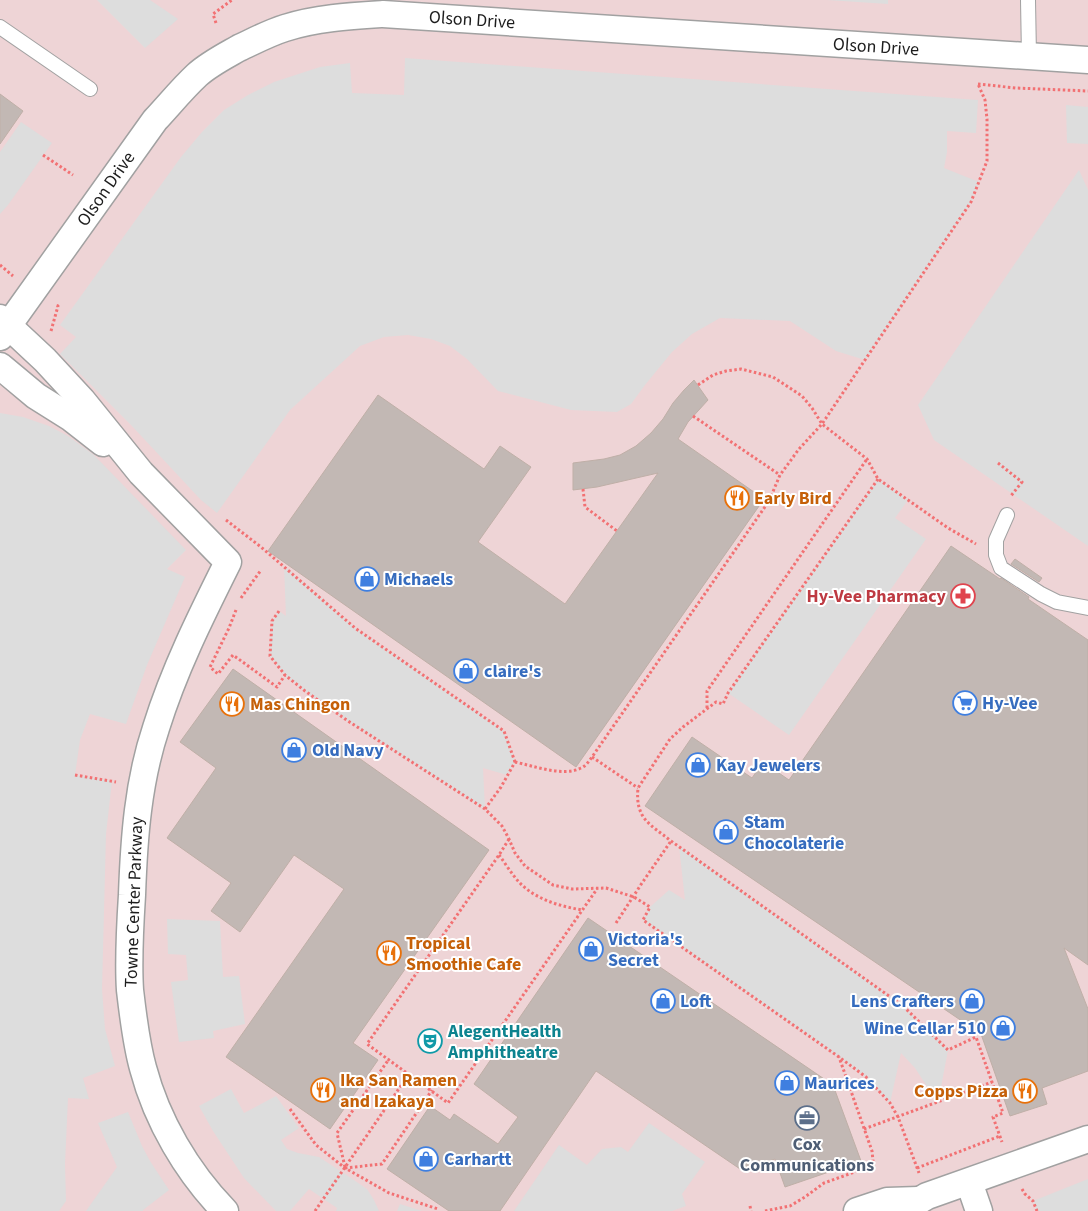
<svg xmlns="http://www.w3.org/2000/svg" width="1088" height="1211" font-family="'Source Sans 3',sans-serif">
<style>
.commercial{fill:#eed4d6}
.parking{fill:#ddd}
.building{fill:#c2b8b4;stroke:#bfafa7}
.lines{fill:none;stroke-linecap:round;stroke-linejoin:round}
.service-casing{stroke:#a1a1a1;stroke-width:16}
.minor-casing{stroke:#a1a1a1;stroke-width:29}
.path{stroke:#f27173;stroke-width:3;stroke-dasharray:2.5 2.5;stroke-linecap:butt}
.service{stroke:#fff;stroke-width:14}
.minor{stroke:#fff;stroke-width:26}
.labels{text-anchor:middle;dominant-baseline:central;stroke-width:4;stroke-linejoin:round;paint-order:stroke}
.street-label{font-size:18px;fill:#1d1d1d;stroke:#fff}
.food-label{font-size:18px;font-weight:bold;fill:#c56008;stroke:#fff;text-anchor:start}
.shop-label{font-size:18px;font-weight:bold;fill:#366cbe;stroke:#fff;text-anchor:start}
.health-label{font-size:18px;font-weight:bold;fill:#be3a42;stroke:#fff;text-anchor:end}
.culture-label{font-size:18px;font-weight:bold;fill:#0d838f;stroke:#fff;text-anchor:start}
.service-label{font-size:18px;font-weight:bold;fill:#4e5e75;stroke:#fff}
</style>
<rect width="100%" height="100%" fill="#eee9e4"/>
<rect class="commercial" x="0" y="0" width="1088" height="1211"/>
<g class="parking">
<polygon points="97,0 150,0 178,19 145,48"/>
<polygon points="827,0 888,0 888,4"/>
<polygon points="405,58 978,100 976,133 947,131 947,152 944,168 979,182 971,202 865,360 836,351 790,321 720,318 692,334 672,352 645,385 631,404 617,412 571,410 498,391 467,359 450,346 431,339 408,335 384,337 360,346 290,410 217,513 201,500 131,425 60,354 76,337 60,325 181,157 202,132 224,110 248,95 274,82 320,67 350,63 352,93 404,95"/>
<polygon points="1066,105 1088,107 1088,144 1067,143"/>
<polygon points="21,122 52,143 8,205 0,214 0,152"/>
<polygon points="1079,170 1088,190 1088,546 934,440 918,405"/>
<polygon points="0,413 23,417 49,426 68,436 94,455 186,550 167,569 185,577 147,665 126,724 90,714 80,740 75,775 112,781 106,834 102,989 105,1029 115,1066 83,1078 89,1099 68,1098 65,1164 66,1201 59,1211 0,1211"/>
<polygon points="878,479 908,500 895,518 926,539 789,735 728,693"/>
<polygon points="284,566 355,628 504,731 515,762 507,775 483,768 485,809 348,721 305,691 285,675 270,656 272,621 279,611 286,616"/>
<polygon points="679,846 903,1006 948,1050 938,1103 915,1068 901,1053 890,1103 866,1077 839,1057 643,920 650,907 669,890 685,900"/>
<polygon points="167,919 220,921 223,977 239,976 245,1024 213,1031 214,1038 179,1042 171,982 188,980 186,955 168,954"/>
<polygon points="231,1089 244,1113 276,1096 299,1128 281,1140 287,1149 298,1153 319,1157 348,1176 367,1189 374,1200 379,1211 336,1211 337,1208 309,1189 290,1211 276,1211 244,1178 213,1131 199,1106"/>
<polygon points="128,1112 142,1146 150,1161 169,1190 143,1210 143,1211 86,1211 117,1167 98,1123"/>
<polygon points="649,1123 705,1162 682,1194 686,1206 672,1211 514,1211 559,1145 587,1165 602,1149 621,1147 628,1152"/>
<polygon points="1088,1179 1088,1211 1037,1211 1033,1201"/>
<polygon points="400,1204 422,1211 424,1211 397,1211"/>
</g>
<g class="building">
<polygon points="0,94 23,111 0,144"/>
<polygon points="694,380 708,400 688,422 678,439 764,499 576,767 268,551 378,395 484,469 500,446 531,467 478,542 565,604 658,473 597,487 573,490 573,463 604,459 620,455 636,446 651,433 663,419 673,403 684,390"/>
<polygon points="951,546 1000,579 1001,578 1029,597 1028,599 1088,640 1088,965 1064,948 1088,1009 1088,1071 1042,1088 1047,1104 1010,1116 981,1034 645,806 692,737 752,778 763,762 789,780"/>
<polygon points="1015,559 1042,578 1039,582 1011,564"/>
<polygon points="233,669 489,850 353,1043 378,1060 330,1129 226,1057 344,889 294,855 240,932 211,911 231,883 167,838 216,768 180,742"/>
<polygon points="588,918 833,1085 861,1161 785,1187 775,1159 743,1171 596,1071 500,1211 449,1211 387,1169 430,1106 450,1120 454,1114 498,1144 518,1117 474,1084"/>
</g>
<g class="lines">
<g class="service-casing">
<g id="service">
<polyline points="1028,0 1029,56"/>
<polyline points="0,27 90,89"/>
<polyline points="1007,515 996,540 996,555 1001,568 1041,594 1057,602 1088,608"/>
</g>
</g>
<g class="minor-casing">
<g id="minor">
<path d="M0 318 45 360 82 400 141 473 228 562C201 616 174 670 156 728 138 782 134 838 132 895 130 926 128 959 130 990 133 1016 136 1043 143 1068 157 1121 187 1172 225 1211"/>
<path d="M0 337 155 120C169 105 182 89 197 75 209 64 225 56 239 48 254 41 269 33 285 28 316 18 351 16 383 14L1088 60"/>
<polyline points="0,366 36,396 71,418 103,443"/>
<polyline points="969,1182 979,1211"/>
<polyline points="857,1211 887,1201 919,1200"/>
<polyline points="902,1211 927,1196 1088,1139"/>
</g>
</g>
<g class="path">
<polyline points="216,23 213,14 232,0"/>
<polyline points="978,84 1016,88 1088,91"/>
<polyline points="43,155 73,175"/>
<polyline points="0,265 13,276"/>
<polyline points="51,331 58,306 55,305"/>
<polyline points="698,385 713,375 726,371 741,369 773,377 802,396 812,408 822,424 867,459 878,479 948,528 976,544"/>
<polyline points="693,416 780,475"/>
<polyline points="998,463 1022,482 1010,497"/>
<path d="M878 479 728 693 723 704 716 702 683 727 670 739 638 788C635 819 650 824 671 841L903 1006 948 1050 976 1037 1003 1113 993 1117 1002 1142"/>
<polyline points="583,489 585,507 617,531"/>
<polyline points="226,520 261,547 355,628 504,731 515,762"/>
<polyline points="241,598 261,570"/>
<polyline points="236,610 229,628 210,667 218,674 233,655 277,687 285,675"/>
<polyline points="279,611 272,621 270,656 285,675 305,691 348,721 485,809 502,826 509,839 515,853 525,866 553,885 572,889 606,888 634,897 650,907 643,920 839,1057 866,1077 890,1103 898,1117 919,1173"/>
<polyline points="707,708 707,691 867,459"/>
<polyline points="592,757 638,788"/>
<path d="M515 762C534 766 563 777 581 768 586 766 589 761 592 757L769 501 780 475 799 449 822 424 971 202 987 161V119L985 100 978 84"/>
<polyline points="75,775 116,782"/>
<polyline points="485,809 501,787 515,762"/>
<polyline points="509,839 499,855 367,1044 448,1103 597,889"/>
<path d="M499 855C505 863 511 873 518 881 534 899 559 906 582 910"/>
<polyline points="616,923 642,883 671,841"/>
<polyline points="290,1109 316,1145 345,1168 389,1193 438,1209"/>
<polyline points="864,1129 992,1082"/>
<polyline points="345,1167 337,1133 389,1059"/>
<polyline points="345,1168 382,1164 432,1090"/>
<polyline points="917,1168 1000,1136"/>
<polyline points="1022,1189 1025,1194 1033,1201 1037,1211"/>
<polyline points="750,1206 751,1211"/>
<polyline points="315,1211 409,1074"/>
<polyline points="765,1211 790,1206 805,1197 824,1183 866,1168 873,1161 872,1151 839,1057"/>
</g>
<use href="#service" class="service"/>
<use href="#minor" class="minor"/>
</g>
<defs>
<g id="restaurant-ring" transform="scale(1.25)"><circle r="9.5" fill="#fff" stroke="#e8710a" stroke-width="1.5"/><path d="M-5-6h1v4h1v-4h1v4h1v-4h1v5L-1.5 .5V6h-2V.5L-5-1ZM5-6V6H3V1.5H1.5Q1.5-4 5-6Z" fill="#e8710a"/></g>
<g id="shop-ring" transform="scale(1.25)"><circle r="9.5" fill="#fff" stroke="#3f7fe0" stroke-width="1.5"/><path d="M-5-2.5h2.3a2.7 3.5 0 0 1 5.4 0H5L5.5 6h-11ZM-1.5-2.5h3a1.5 2.3 0 0 0-3 0Z" fill="#3f7fe0"/></g>
<g id="pharmacy-ring" transform="scale(1.25)"><circle r="9.5" fill="#fff" stroke="#e0444e" stroke-width="1.5"/><path d="M-2-6h4v4h4v4h-4v4h-4v-4h-4v-4h4Z" fill="#e0444e"/></g>
<g id="supermarket-ring" transform="scale(1.25)"><circle r="9.5" fill="#fff" stroke="#3f7fe0" stroke-width="1.5"/><path d="M-6-5.5h2.5l.6 2H6L4.5 2H-2.5L-4.4-4H-6ZM-1.5 3.2a1.3 1.3 0 1 0 .1 0ZM3 3.2a1.3 1.3 0 1 0 .1 0Z" fill="#3f7fe0"/></g>
<g id="theatre-ring" transform="scale(1.25)"><circle r="9.5" fill="#fff" stroke="#0f9aa8" stroke-width="1.5"/><path d="M-5-5.5Q0-4 5-5.5V0Q5 5 0 6Q-5 5-5 0ZM-3.3-2.5H-1v1.5H-3.3ZM1-2.5H3.3v1.5H1ZM-2.8 1Q0 5.5 2.8 1Z" fill="#0f9aa8"/></g>
<g id="office-ring" transform="scale(1.25)"><circle r="9.5" fill="#fff" stroke="#5c6f8a" stroke-width="1.5"/><path d="M-6-3h4V-5.5h4V-3h4V5H-6ZM-1-4.5V-3h2v-1.5ZM-6 0V1H6V0Z" fill="#5c6f8a"/></g>
</defs>
<g fill-rule="evenodd">
<use href="#restaurant-ring" x="737" y="498"/>
<use href="#shop-ring" x="367" y="579"/>
<use href="#pharmacy-ring" x="963" y="596"/>
<use href="#shop-ring" x="466" y="671"/>
<use href="#supermarket-ring" x="965" y="703"/>
<use href="#restaurant-ring" x="232" y="704"/>
<use href="#shop-ring" x="294" y="750"/>
<use href="#shop-ring" x="698" y="765"/>
<use href="#shop-ring" x="726" y="832"/>
<use href="#shop-ring" x="591" y="949"/>
<use href="#restaurant-ring" x="389" y="953"/>
<use href="#shop-ring" x="663" y="1001"/>
<use href="#shop-ring" x="972" y="1001"/>
<use href="#shop-ring" x="1003" y="1028"/>
<use href="#theatre-ring" x="430" y="1041"/>
<use href="#shop-ring" x="787" y="1083"/>
<use href="#restaurant-ring" x="323" y="1090"/>
<use href="#restaurant-ring" x="1025" y="1091"/>
<use href="#office-ring" x="807" y="1118"/>
<use href="#shop-ring" x="426" y="1159"/>
</g>
<g class="labels">
<g class="street-label">
<text transform="translate(472 20) rotate(4)">Olson Drive</text>
<text transform="translate(876 47) rotate(4)">Olson Drive</text>
<text transform="translate(106 189) rotate(-55)">Olson Drive</text>
<text transform="translate(134 902) rotate(-88)">Towne Center Parkway</text>
</g>
<g class="food-label">
<text x="754" y="498">Early Bird</text>
<text x="250" y="704">Mas Chingon</text>
<text x="406" y="943">Tropical<tspan x="406" dy="21">Smoothie Cafe</tspan></text>
<text x="340" y="1080">Ika San Ramen<tspan x="340" dy="21">and Izakaya</tspan></text>
<text x="1008" y="1091" text-anchor="end">Copps Pizza</text>
</g>
<g class="shop-label">
<text x="384" y="579">Michaels</text>
<text x="484" y="671">claire's</text>
<text x="982" y="703">Hy-Vee</text>
<text x="312" y="750">Old Navy</text>
<text x="716" y="765">Kay Jewelers</text>
<text x="744" y="822">Stam<tspan x="744" dy="21">Chocolaterie</tspan></text>
<text x="608" y="939">Victoria's<tspan x="608" dy="21">Secret</tspan></text>
<text x="680" y="1001">Loft</text>
<text x="954" y="1001" text-anchor="end">Lens Crafters</text>
<text x="986" y="1028" text-anchor="end">Wine Cellar 510</text>
<text x="804" y="1083">Maurices</text>
<text x="444" y="1159">Carhartt</text>
</g>
<g class="health-label">
<text x="946" y="596">Hy-Vee Pharmacy</text>
</g>
<g class="culture-label">
<text x="448" y="1031">AlegentHealth<tspan x="448" dy="21">Amphitheatre</tspan></text>
</g>
<g class="service-label">
<text x="807" y="1144">Cox<tspan x="807" dy="21">Communications</tspan></text>
</g>
</g>
</svg>
